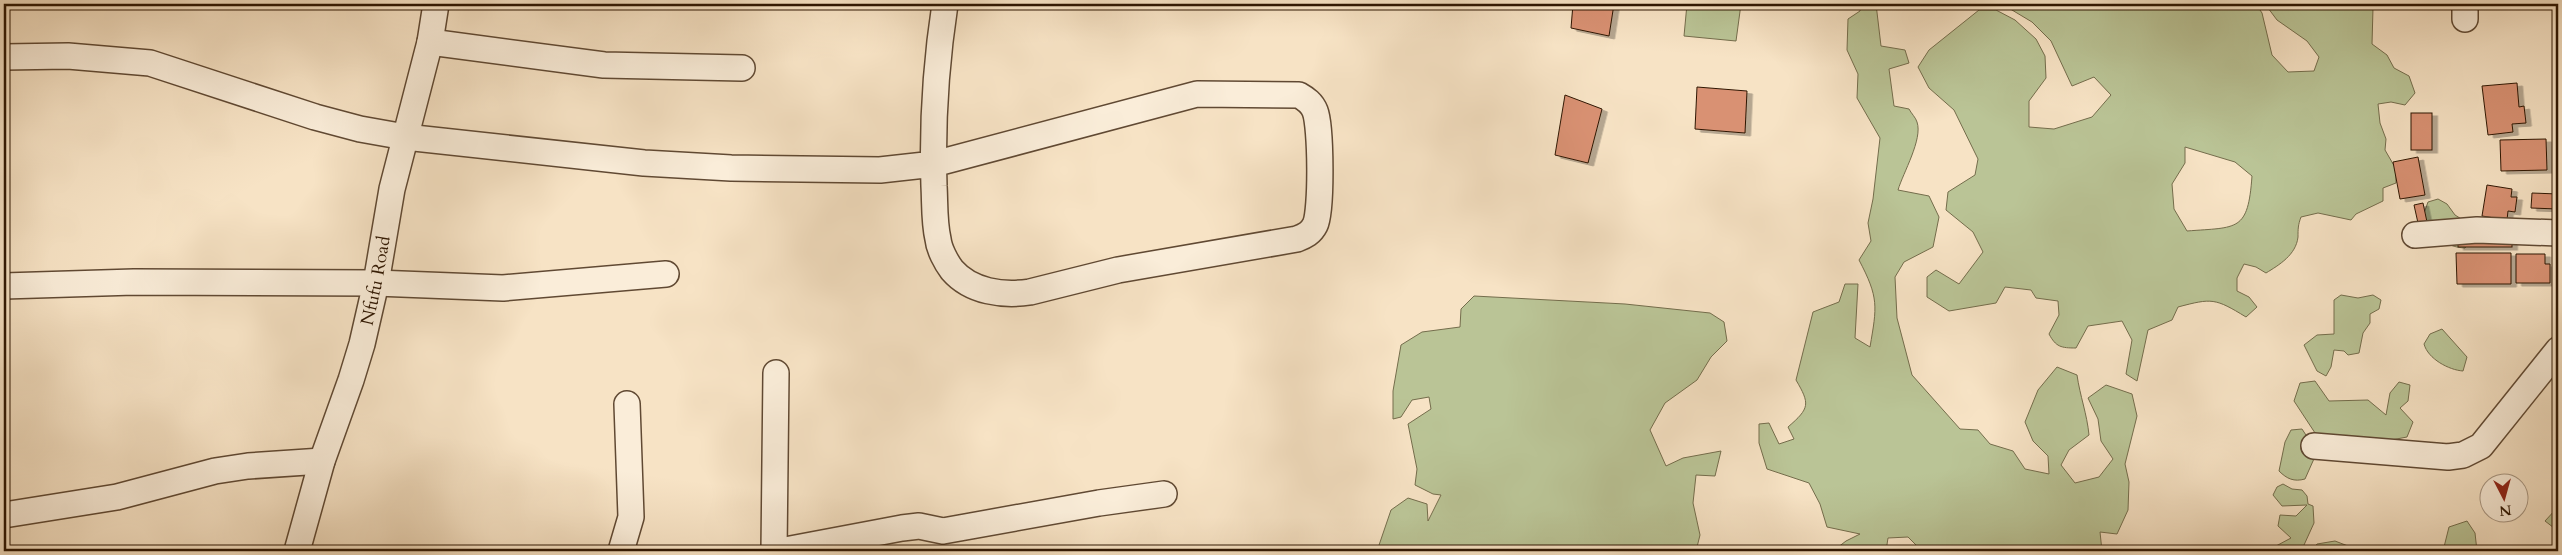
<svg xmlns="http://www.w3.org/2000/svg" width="2562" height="555" font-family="Cardo,serif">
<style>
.green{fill:#bac496;stroke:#746d4c;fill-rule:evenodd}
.building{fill:#d99173;stroke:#2e1602;filter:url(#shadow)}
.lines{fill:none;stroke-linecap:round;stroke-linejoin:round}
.minor-casing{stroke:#604933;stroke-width:28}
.minor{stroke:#faedd9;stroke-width:25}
.labels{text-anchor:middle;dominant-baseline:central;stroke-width:5;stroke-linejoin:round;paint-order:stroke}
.street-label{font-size:18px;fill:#2e1602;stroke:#faedd9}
</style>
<defs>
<filter id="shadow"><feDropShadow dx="5.5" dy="3" stdDeviation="0" flood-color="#0004"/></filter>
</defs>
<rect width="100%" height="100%" fill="#f7e3c5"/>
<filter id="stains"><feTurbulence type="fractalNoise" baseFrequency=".004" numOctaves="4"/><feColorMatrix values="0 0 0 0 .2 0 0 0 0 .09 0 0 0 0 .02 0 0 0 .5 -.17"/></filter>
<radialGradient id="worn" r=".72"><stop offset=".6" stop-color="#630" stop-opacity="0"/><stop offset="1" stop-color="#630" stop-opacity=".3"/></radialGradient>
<g class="green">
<polygon points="1687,4 1741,4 1736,41 1684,36"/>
<path d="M1861 4H1876L1881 46 1905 50 1909 63 1889 69 1894 106 1909 109C1911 113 1916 118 1917 122 1923 139 1903 173 1898 190L1929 196 1939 217 1933 247 1904 262 1895 277 1897 318 1912 375 1960 429 1978 430 1990 444 2013 451 2025 469 2049 474 2048 456 2033 441 2025 422 2038 390 2057 367 2077 375C2080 396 2087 414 2089 435L2069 450 2061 465 2075 483 2099 477 2113 459 2101 441 2098 419 2088 398 2106 385 2132 394 2137 416 2125 464 2129 482 2128 510 2117 534 2100 532 2102 551H1922L1908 537 1888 538 1886 551H1833L1846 541 1860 534 1827 527 1820 504 1809 483 1767 469 1759 443V424L1769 423 1779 444 1794 439 1788 427C1810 408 1810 404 1796 380L1813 312 1839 302 1845 284H1858L1855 338 1870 347C1877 306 1879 298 1859 260L1871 241 1868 223 1873 199 1880 138 1857 98 1858 74 1847 50 1848 19 1860 11Z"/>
<path d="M2002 4H2256L2262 13 2272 55 2288 72 2314 71 2319 57 2307 41 2277 20 2265 4H2379L2373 8 2372 44 2387 55 2394 68 2409 76 2415 93 2405 105 2391 102 2378 104 2380 123 2386 139 2385 150 2396 169V183L2383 188V201L2356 214 2351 220 2318 213 2301 217C2298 225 2298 229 2298 237 2296 255 2279 265 2266 273L2256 267 2244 264 2237 278V291L2249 297 2257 307 2246 317C2215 298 2212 298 2178 307L2172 320 2148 330 2137 381 2126 374 2132 340 2122 321 2088 326 2076 348C2061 348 2056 347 2049 334L2059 315 2058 301 2036 298 2031 290 2005 287 1996 303 1949 311 1927 297V277L1936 270 1959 284 1983 252 1973 232 1946 210 1948 192 1975 175 1978 159 1954 110 1929 88 1918 67 1929 50 1979 10H1996L2015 20 2036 39 2045 56 2046 78 2029 101V127L2054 129 2092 117 2111 95 2094 77 2072 86 2051 41 2032 22ZM2185 147 2235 162 2252 176C2248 232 2238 227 2187 231L2174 209 2172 184 2185 163Z"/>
<path d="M2438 199 2447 204 2455 215 2471 225 2473 237 2465 248C2444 247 2432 235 2423 216L2428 202Z"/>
<polygon points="2341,295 2358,298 2373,295 2381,300 2379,309 2370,314 2370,323 2363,333 2359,353 2348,355 2344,351 2334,350 2331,367 2326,376 2317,371 2304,345 2317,335 2334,334 2334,300"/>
<polygon points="1474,296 1625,304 1710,313 1724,322 1727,341 1711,357 1697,380 1665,403 1650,430 1666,466 1683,458 1721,451 1715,476 1696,475 1693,503 1700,535 1696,551 1377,551 1391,510 1408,498 1427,504 1428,521 1441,495 1433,494 1415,485 1417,469 1408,424 1431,409 1429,397 1412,400 1401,417 1393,419 1393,391 1401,345 1422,332 1460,327 1461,309"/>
<path d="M2442 329 2467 357 2463 371C2449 370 2428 359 2424 344L2430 334Z"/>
<polygon points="2315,381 2329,401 2368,400 2386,415 2390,393 2399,382 2410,385 2408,401 2400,408 2413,422 2407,437 2386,441 2319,439 2294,401 2300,383"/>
<path d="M2302 429 2317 452 2305 479C2294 482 2287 479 2279 471L2285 442 2291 430Z"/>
<polygon points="2283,484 2292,489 2302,490 2307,496 2308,504 2313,506 2314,523 2304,545 2305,551 2273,551 2276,546 2291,538 2278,526 2280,515 2296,516 2307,505 2282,506 2273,495 2277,487"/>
<polygon points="2557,508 2558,508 2558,531 2545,521"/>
<polygon points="2467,521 2475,533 2477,551 2443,551 2449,527"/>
<polygon points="2335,541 2348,546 2349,551 2312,551 2317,544"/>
</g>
<g class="building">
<polygon points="1573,4 1614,4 1609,36 1571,28"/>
<polygon points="2517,83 2519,107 2524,106 2526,123 2512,124 2513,132 2488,135 2482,86"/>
<polygon points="1697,87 1747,91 1745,133 1695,129"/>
<polygon points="1565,95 1602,109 1588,163 1555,155"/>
<rect x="2411" y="113" width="21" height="37"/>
<polygon points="2546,139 2547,170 2501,171 2500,140"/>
<polygon points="2418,157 2425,195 2400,199 2393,162"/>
<polygon points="2487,185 2512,189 2511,197 2517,197 2515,212 2508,211 2507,220 2482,216"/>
<polygon points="2532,193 2558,194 2558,209 2531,208"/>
<polygon points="2423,203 2427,222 2418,223 2414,205"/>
<rect x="2458" y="233" width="54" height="14"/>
<polygon points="2456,253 2511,253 2511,284 2457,284"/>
<polygon points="2516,254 2545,254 2545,264 2550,264 2550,283 2516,283"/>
</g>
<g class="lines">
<g class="minor-casing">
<g id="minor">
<polyline points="2465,4 2465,19"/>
<polyline points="430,42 604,65 742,68"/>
<path d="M4 57 68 56 150 63 315 117 360 129 405 137 644 163 731 168 880 170 934 164 1197 94 1299 95C1306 99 1312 103 1315 111 1321 126 1322 211 1315 225 1311 233 1305 236 1297 239L1118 270 1030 292C1003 296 971 292 952 270 946 262 939 249 938 239 934 222 935 203 934 186 932 126 936 63 945 4"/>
<polyline points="2415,235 2477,230 2558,233"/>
<polyline points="4,286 134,282 376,283 503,288 666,274"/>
<polyline points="2314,446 2448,457 2463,455 2481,446 2558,350"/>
<polyline points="4,515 117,497 215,471 248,466 322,461"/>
<path id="s1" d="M297 551 322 461 351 380 362 344 376 283 392 189 430 42 436 4"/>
<polyline points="621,551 631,517 627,404"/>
<polyline points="774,551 776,373"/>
<polyline points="780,551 902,528 919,526 943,531 1099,503 1164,494"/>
</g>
</g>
<use href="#minor" class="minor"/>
</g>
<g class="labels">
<g class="street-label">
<text stroke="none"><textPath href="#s1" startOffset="282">Nfufu Road</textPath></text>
</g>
</g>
<rect width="2562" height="555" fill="none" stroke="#f7e3c5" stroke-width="20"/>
<rect x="5" y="5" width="2552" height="545" fill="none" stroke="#2e1602" stroke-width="2.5"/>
<rect x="10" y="10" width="2542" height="535" fill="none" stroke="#2e1602"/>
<g transform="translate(2504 498) rotate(174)"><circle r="24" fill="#faedd9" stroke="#a89783"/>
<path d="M0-4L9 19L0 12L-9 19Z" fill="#8f2418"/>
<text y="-8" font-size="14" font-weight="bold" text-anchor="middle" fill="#2e1602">N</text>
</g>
<rect width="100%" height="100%" filter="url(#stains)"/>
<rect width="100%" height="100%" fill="url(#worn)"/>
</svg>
